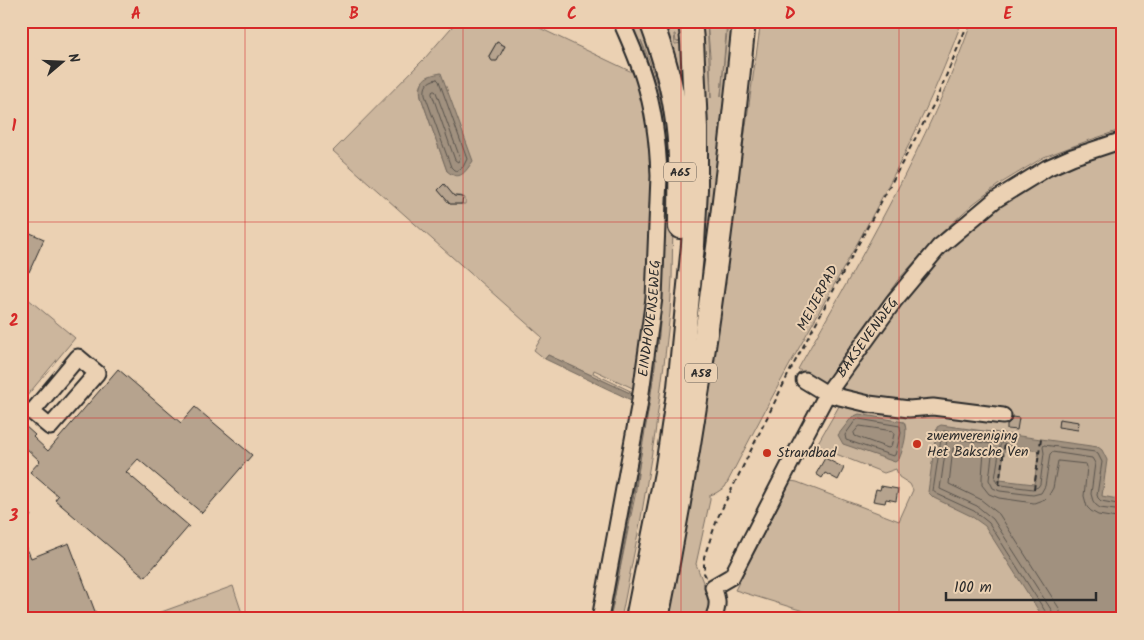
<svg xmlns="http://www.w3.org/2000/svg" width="1144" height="640" font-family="Kalam,sans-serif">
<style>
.green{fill:#ccb69d;stroke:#7c7064;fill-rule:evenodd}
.water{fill:#a1917f;stroke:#72685d;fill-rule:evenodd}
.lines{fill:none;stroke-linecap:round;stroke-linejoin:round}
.shore{stroke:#5a544d;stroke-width:1}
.building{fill:#b6a38e;stroke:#2b2b2b}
.minor-casing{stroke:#2b2b2b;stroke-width:19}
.highway-casing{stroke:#2b2b2b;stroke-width:26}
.path{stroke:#2b2b2b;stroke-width:2;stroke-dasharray:5 4;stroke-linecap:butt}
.minor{stroke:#ebd1b3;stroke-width:15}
.highway{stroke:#ebd1b3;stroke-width:22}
.grid{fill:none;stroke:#d62828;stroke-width:1;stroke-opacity:0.55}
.poi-dot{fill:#c8321e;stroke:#ebd1b3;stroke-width:2}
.labels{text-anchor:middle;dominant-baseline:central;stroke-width:4;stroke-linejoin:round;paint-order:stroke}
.shield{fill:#ebd1b3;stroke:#655d54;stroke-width:1}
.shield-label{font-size:12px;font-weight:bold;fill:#2b2b2b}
.street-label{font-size:14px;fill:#2b2b2b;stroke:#ebd1b3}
.poi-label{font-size:14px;fill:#2b2b2b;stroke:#ebd1b3;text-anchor:start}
.neatline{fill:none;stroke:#d62828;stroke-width:2}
.grid-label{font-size:16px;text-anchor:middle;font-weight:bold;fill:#d62828}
</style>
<rect width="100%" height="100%" fill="#ebd1b3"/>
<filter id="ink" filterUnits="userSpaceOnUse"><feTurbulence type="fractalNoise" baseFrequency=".02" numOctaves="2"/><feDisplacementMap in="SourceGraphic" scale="10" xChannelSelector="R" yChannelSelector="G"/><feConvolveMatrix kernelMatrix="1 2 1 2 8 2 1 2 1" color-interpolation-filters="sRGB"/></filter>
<g filter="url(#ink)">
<g class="green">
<path d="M457 21H525L632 72 618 29 617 21 644 103 650 146 651 175 650 274 639 391 594 370 593 373 639 395 635 402 631 400 632 394 548 355 545 359 534 350 542 337 333 151 425 58ZM497 42 505 46 496 61 492 60 488 57ZM430 76 447 171 421 97C419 86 420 82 430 76ZM444 184 454 196H461L465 198V204H450L438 190Z"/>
<path d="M631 21H643L667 105 673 224 672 278 670 313 665 356 655 434 641 518 621 619H610L635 496 654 359 635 487 626 535 609 619H604L653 310 652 88 658 344 663 279 664 229 652 81ZM641 40C653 66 663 102 663 130L654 80Z"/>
<polygon points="656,21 681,21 682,41 676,42 675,34 674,34 675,44 682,43 686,122"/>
<polygon points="697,21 707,21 711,98 710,56 707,21 727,21 721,96 728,21 738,21 725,146 664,523"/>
<path d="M761 21H962C918 143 851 253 789 366 767 406 746 446 725 487L716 493 710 495V500L696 564 714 611 710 619H667L742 153Z"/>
<path d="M972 21H1123V129L1087 141 1044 157 998 185 973 204 938 236 898 280 838 363 823 386 798 369C862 256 928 144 972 21Z"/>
<polygon points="1123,143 1123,330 1120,345 1123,345 1123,619 829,619 735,590 791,481 797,482 899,521 913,490 910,484 899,477 896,469 884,473 816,446 846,394 836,392 877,329 948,243 1029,181"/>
<polygon points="21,293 75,338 21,403"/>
<path d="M21 506H25L30 509 31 516C28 519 25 521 21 519Z"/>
<polygon points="233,586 244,619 142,619"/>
</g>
<g class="water">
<path d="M628 21H631L632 24C639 43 647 62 652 81 663 122 664 165 664 207 664 253 663 298 658 344H655C659 302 661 260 662 218 662 175 662 132 652 90 647 66 637 44 628 21Z"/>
<path d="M441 73 473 161C465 172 460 182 447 171L421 97C419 79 425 76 441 73Z"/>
<polygon points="548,355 632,394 631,400 545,359"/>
<path d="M654 359H656C644 446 627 532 610 619H609L633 494Z"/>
<path d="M859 414 904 422C909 430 903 450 899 459L895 462 843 444 838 435 852 417Z"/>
<path d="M941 425 1098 447 1102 450 1107 460 1102 496 1123 500V619H1044L985 526 971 516 934 498 928 492 937 427ZM1005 446 1039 451 1034 484 1000 480Z"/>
</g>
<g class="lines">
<g class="shore">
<path d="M437 79 439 81 467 159 463 167 457 171 454 170 451 167 425 95C424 86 427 81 437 79Z"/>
<polygon points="433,91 435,91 436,92 460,158 458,162 455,160 432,94"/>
<polygon points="859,419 900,426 901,433 895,455 893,456 846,440 845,435 855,421"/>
<polygon points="860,426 893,431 894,434 891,447 888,448 855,436 854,433"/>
<polyline points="1048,619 1047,614 989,523 974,511 937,494 933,491 942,432 944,431 1001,439 1002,442 1000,446 995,479 997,483 1001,485 1033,489 1038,487 1040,484 1044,453 1043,447 1044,445 1095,452 1098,454 1102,462 1097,495 1098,498 1101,501 1123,505"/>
<polyline points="1054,619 1052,611 993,519 977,506 940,489 947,439 950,438 992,444 993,447 989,480 993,488 1000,491 1033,495 1041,493 1045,486 1050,454 1052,452 1092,458 1095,463 1091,494 1093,501 1096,505 1100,508 1123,511"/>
<polyline points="1062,619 1059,608 999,514 980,499 949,484 953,448 956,446 984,451 982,477 982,485 989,494 999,498 1034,503 1045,499 1049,495 1053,488 1058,461 1086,464 1087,467 1084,496 1087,507 1091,511 1098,515 1123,519"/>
</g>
</g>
<g class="building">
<polygon points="497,42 505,46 497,61 492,61 489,56"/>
<polygon points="444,184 454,196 463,197 462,204 450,204 438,190"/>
<polygon points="21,229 44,239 29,272 21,268"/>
<polygon points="118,369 181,423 195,407 252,455 202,513 138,459 126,472 189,526 145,577 55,500 58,496 30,472 40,461 26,448 21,454 21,431 25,426 35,435 33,437 48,451"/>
<polygon points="1012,417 1019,418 1017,430 1007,429 1007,424 1011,421"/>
<polygon points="1059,419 1079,422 1078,430 1058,427"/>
<polygon points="825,458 844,468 838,480 825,473 822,478 816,474"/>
<polygon points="881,486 898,489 896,501 886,499 885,503 873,501 876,489 880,490"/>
<polygon points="21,534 31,558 69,543 96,614 84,619 23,619 21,615"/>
</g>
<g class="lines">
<g class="minor-casing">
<g id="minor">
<polyline points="804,380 827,394 869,404 909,409 933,407 1003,416"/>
<polyline points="21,410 32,412 50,427 97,373 78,357 32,412"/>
<path id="s1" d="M600 619 639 407 654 298 659 176C658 144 654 110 644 79 638 59 629 40 621 21"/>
<path id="s2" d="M713 619C719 605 718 600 713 587L732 576 794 456 827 394 894 301 939 247 995 200 1047 168 1072 157 1123 140"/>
</g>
</g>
<g class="highway-casing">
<g id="highway">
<path d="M651 21C662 51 672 83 676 115 682 151 680 189 680 227"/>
<polyline points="637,619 666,473 679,387 693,245 696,189 696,128 692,40 690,21"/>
<path d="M657 619C697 421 724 222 744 21"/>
</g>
</g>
<g class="path">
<polyline points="999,485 1006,435"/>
<polyline points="1034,489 1041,439"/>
<polyline points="706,577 704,573 704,557 718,517 790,371 936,100 969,21"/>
</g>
<use href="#minor" class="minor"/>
<use href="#highway" class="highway"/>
</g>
</g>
<path class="grid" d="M245 21V619M463 21V619M681 21V619M899 21V619M21 222H1123M21 418H1123"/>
<g class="poi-dot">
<circle cx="917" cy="444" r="5"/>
<circle cx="767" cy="453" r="5"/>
</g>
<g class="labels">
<g class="shield">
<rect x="664" y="162.5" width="32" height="19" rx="4"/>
<rect x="685" y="363.5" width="32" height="19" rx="4"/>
</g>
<g class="shield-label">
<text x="680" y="172">A65</text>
<text x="701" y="373">A58</text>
</g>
<g class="street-label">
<text transform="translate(818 298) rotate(-62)">MEIJERPAD</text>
<text stroke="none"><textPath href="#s1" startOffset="305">EINDHOVENSEWEG</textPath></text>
<text stroke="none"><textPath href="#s2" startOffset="330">BAKSEVENWEG</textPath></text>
</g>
<g class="poi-label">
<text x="927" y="436">zwemvereniging<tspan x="927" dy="16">Het Baksche Ven</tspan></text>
<text x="777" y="453">Strandbad</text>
</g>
</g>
<rect width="1144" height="640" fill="none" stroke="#ebd1b3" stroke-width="55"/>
<g transform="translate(62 62) rotate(71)" stroke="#ebd1b3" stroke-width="4" paint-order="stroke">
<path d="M0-4L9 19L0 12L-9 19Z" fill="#2b2b2b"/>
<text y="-8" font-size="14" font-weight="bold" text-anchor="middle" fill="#2b2b2b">N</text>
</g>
<path d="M946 592v8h150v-8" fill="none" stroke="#2b2b2b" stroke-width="2.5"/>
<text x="954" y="592" font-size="15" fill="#2b2b2b" stroke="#ebd1b3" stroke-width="4" paint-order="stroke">100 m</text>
<rect x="28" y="28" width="1088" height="584" class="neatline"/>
<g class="grid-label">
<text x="136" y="19">A</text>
<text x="354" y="19">B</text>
<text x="572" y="19">C</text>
<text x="790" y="19">D</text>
<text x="1008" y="19">E</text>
<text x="14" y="131">1</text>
<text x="14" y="326">2</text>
<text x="14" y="521">3</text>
</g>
</svg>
